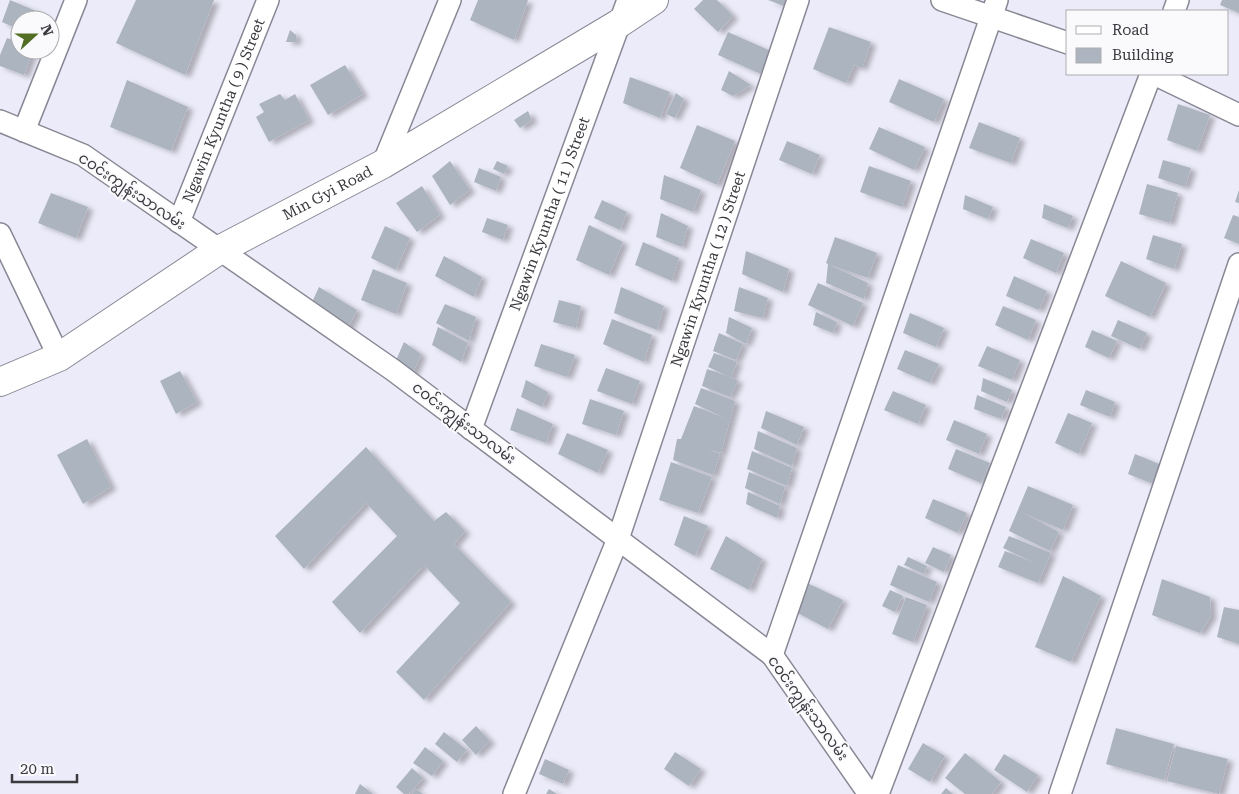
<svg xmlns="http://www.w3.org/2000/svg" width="1239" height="794" font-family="'Roboto Serif','Noto Sans Myanmar',serif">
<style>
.building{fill:#abb4bf;filter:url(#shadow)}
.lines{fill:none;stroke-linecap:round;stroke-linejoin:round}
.street-casing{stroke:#888794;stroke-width:24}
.secondary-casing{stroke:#888794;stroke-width:30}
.street{stroke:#fff;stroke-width:21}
.secondary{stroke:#fff;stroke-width:28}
.labels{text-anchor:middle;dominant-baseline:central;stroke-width:4;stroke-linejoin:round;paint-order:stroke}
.street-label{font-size:15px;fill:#3a3a3f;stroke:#fafafd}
</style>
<defs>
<filter id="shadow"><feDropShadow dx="5.5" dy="3" stdDeviation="2.5" flood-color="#0004"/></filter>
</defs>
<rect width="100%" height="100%" fill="#ecebf9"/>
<g class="building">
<polygon points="10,0 36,11 33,20 20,20 20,30 2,22"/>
<polygon points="136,0 214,0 185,75 116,43"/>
<polygon points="478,0 528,0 514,40 470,20"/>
<polygon points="703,0 717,0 733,16 718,32 694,9"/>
<polygon points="768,0 792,0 789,8"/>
<polygon points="1222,0 1239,0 1239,13 1220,5"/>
<polygon points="829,27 871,42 862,68 854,65 846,83 813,69"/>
<polygon points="290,30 296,35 296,42 286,42"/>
<polygon points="728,32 773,52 763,75 718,55"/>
<polygon points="7,38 20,42 20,50 33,50 24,75 0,66 0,55"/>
<polygon points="345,65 363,94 328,115 310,85"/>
<polygon points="729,71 751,85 733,96 721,90"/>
<polygon points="630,77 670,92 660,118 623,103"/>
<polygon points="899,79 944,99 934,122 889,102"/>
<polygon points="127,80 188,107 171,151 110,127"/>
<polygon points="676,93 684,99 675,118 666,114"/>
<polygon points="280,94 285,100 295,94 309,120 269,142 256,117 264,112 259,104"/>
<polygon points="1178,104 1210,115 1197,151 1167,140"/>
<polygon points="528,111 532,120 520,128 514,120"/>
<polygon points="979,122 1020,138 1011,163 969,148"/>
<polygon points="697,125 735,141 717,185 680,168"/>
<polygon points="879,127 925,147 914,170 869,149"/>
<polygon points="787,141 820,155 812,174 779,160"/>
<polygon points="1163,160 1191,168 1185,187 1158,178"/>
<polygon points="450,161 470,190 450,205 432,176"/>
<polygon points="497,161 508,166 504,174 493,169"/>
<polygon points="869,166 911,181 902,207 860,192"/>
<polygon points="479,168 501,177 496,191 474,182"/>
<polygon points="664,175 701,190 693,212 660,199"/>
<polygon points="1147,184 1178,193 1170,223 1139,214"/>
<polygon points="422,186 440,215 417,232 396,203"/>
<polygon points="1239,190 1239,203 1235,202"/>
<polygon points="51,193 88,207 76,238 38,223"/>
<polygon points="965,195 993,207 988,219 963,209"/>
<polygon points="602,200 627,212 620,230 594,218"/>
<polygon points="1044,204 1073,216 1068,228 1042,218"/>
<polygon points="661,213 688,226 682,247 656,237"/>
<polygon points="1233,215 1239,217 1239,244 1224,238"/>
<polygon points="487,218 508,225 503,240 482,232"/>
<polygon points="589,225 623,242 609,275 576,260"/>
<polygon points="385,226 410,238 396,270 371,258"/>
<polygon points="1153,235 1182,244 1174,269 1146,259"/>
<polygon points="835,237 877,253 868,278 830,265 868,283 864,299 826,283 828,264 826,263"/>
<polygon points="1031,239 1064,253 1056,273 1023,258"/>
<polygon points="643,242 679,258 672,281 635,265"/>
<polygon points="746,251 789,269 783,292 742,274"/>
<polygon points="444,256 482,277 474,297 435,276"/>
<polygon points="1121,261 1166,283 1150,317 1105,296"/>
<polygon points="373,269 407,283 396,314 361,300"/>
<polygon points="1014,276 1047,291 1039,310 1006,296"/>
<polygon points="818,283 863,303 853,326 808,305"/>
<polygon points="319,287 357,310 345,334 308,311"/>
<polygon points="621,287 664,306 657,330 614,313"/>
<polygon points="739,287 768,298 763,318 734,311"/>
<polygon points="559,300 581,306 576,328 553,322"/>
<polygon points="445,304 476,317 469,341 436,323"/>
<polygon points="1003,306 1036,320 1028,340 995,325"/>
<polygon points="816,312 837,322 833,333 813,325"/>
<polygon points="910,313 944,328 936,347 903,333"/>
<polygon points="729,317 752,328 746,344 726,333"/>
<polygon points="612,319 652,335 644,362 603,344"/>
<polygon points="1118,320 1147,333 1140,349 1111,336"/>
<polygon points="438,327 468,343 461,362 432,345"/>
<polygon points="1092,330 1117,341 1109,358 1085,347"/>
<polygon points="719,333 743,344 736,360 713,351"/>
<polygon points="404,342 421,354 412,375 394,365"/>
<polygon points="541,344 575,355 567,377 534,366"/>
<polygon points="987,346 1020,360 1012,380 978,366"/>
<polygon points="905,350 939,364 930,383 897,369"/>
<polygon points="714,353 737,362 731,378 738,380 730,397 702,386 707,369 728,376 708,367"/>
<polygon points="606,368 640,381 632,404 597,391"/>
<polygon points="180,371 197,402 176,414 160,381"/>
<polygon points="983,378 1012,390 1007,402 981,391"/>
<polygon points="526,380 548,392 542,407 521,397"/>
<polygon points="701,388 735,401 721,453 707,449 720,454 713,475 673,460 677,439 681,439 694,406 725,418 695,404"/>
<polygon points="1086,390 1115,402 1110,417 1080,405"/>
<polygon points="893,391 926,405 918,424 884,410"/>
<polygon points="977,395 1006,407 1001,419 974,409"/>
<polygon points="590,399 624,411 616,435 582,424"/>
<polygon points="517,408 553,424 546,443 510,430"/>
<polygon points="766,411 804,427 797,445 761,428"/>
<polygon points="1068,413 1092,423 1079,454 1055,443"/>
<polygon points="954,420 987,434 979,454 946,440"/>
<polygon points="758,431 797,448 792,466 754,449"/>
<polygon points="567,433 608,450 598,473 558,454"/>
<polygon points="87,439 111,487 83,504 57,455"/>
<polygon points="366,447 434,521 446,512 465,531 454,544 511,602 424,700 396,672 460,603 424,565 360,633 332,602 397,536 366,503 304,569 275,536"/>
<polygon points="956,449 990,463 981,483 948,469"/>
<polygon points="752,451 792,468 787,486 747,469"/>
<polygon points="1135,454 1164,466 1156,485 1128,474"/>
<polygon points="671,462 712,477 698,513 659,500"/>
<polygon points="749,472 785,487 780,504 745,488"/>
<polygon points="1028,486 1073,505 1063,530 1023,513 1059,532 1050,551 1009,531"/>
<polygon points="748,492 780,506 777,518 746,504"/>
<polygon points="933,499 967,513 958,533 925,518"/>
<polygon points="684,516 708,526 695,556 674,545"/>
<polygon points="726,536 762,559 749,590 710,569"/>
<polygon points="1009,536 1051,553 1038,583 998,567 1005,551 1035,563 1003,548"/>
<polygon points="933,547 951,555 944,572 925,563"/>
<polygon points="908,557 927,566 924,574 904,565"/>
<polygon points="898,565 937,582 929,602 890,585"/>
<polygon points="1063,576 1101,596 1071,662 1035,647"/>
<polygon points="1162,579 1210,597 1211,616 1200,633 1152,615"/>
<polygon points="805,582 843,600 828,629 792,610"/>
<polygon points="890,590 903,596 895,612 882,606"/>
<polygon points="906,597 927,605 913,642 892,634"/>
<polygon points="1224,607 1239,610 1239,644 1217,637"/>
<polygon points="476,726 490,741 476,755 462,740"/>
<polygon points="1116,728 1174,744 1164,780 1106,764"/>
<polygon points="444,732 467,750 457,762 435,744"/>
<polygon points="923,743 945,756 930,782 908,769"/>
<polygon points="1176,746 1228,759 1219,794 1167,781"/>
<polygon points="425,747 443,761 432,776 413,763"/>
<polygon points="675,752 701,769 689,786 664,769"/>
<polygon points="965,753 1001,782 992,794 965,794 945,778"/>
<polygon points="1004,754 1038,775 1027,792 994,770"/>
<polygon points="545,759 569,770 563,784 539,774"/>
<polygon points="412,768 423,778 409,794 404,794 396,787"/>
<polygon points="360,784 373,794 355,794"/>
<polygon points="946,788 953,794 941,794"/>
<polygon points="416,789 423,794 412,794"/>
<polygon points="549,789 557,794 546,794"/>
</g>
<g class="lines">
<g class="street-casing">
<g id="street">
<polyline points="942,0 1068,43"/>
<polyline points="1174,11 1178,0"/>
<polyline points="1154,74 1239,115"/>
<polyline points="0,121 83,155 393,370 772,655 869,794"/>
<polyline points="24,131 76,0"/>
<polyline points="383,164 450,0"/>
<path id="s1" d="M179 222 268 0"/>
<polyline points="0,234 59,357"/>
<path id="s2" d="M471 429 628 0"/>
<polyline points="772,655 997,0"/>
<path id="s3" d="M514 794 618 539 798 0"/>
<polyline points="878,794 1151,74"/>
<polyline points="1060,794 1239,264"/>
</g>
</g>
<g class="secondary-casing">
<g id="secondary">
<path id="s4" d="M0 382 59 357 219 250 383 164 618 24 654 0"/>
</g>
</g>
<use href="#street" class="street"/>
<use href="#secondary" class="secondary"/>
</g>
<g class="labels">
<g class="street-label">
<text stroke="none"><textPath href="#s1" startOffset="120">Ngawin Kyuntha ( 9 ) Street</textPath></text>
<text transform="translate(132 191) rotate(34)">ငဝင်းကျွန်းသာလမ်း</text>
<text stroke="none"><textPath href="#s4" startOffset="379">Min Gyi Road</textPath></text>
<text stroke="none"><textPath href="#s2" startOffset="229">Ngawin Kyuntha ( 11 ) Street</textPath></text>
<text stroke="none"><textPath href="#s3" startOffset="560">Ngawin Kyuntha ( 12 ) Street</textPath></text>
<text transform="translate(464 423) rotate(37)">ငဝင်းကျွန်းသာလမ်း</text>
<text transform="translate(808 708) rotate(54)">ငဝင်းကျွန်းသာလမ်း</text>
</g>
</g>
<rect x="1066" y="10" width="162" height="65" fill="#fafafd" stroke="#adadb1"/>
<rect x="1076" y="26" width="25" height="8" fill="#ffffff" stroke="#adadb1"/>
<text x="1112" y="35" font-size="15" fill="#3a3a3f">Road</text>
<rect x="1076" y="48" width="25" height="15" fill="#abb4bf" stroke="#adadb1"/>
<text x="1112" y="60" font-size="15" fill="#3a3a3f">Building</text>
<g transform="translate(35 35) rotate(69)"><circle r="24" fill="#fafafd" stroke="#adadb1"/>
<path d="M0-4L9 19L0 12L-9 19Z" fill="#516e22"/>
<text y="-8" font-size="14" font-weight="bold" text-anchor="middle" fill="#3a3a3f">N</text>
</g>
<path d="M12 774v8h65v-8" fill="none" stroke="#3a3a3f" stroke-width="2.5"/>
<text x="20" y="774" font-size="15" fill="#3a3a3f" stroke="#fafafd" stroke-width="4" paint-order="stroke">20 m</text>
</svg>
